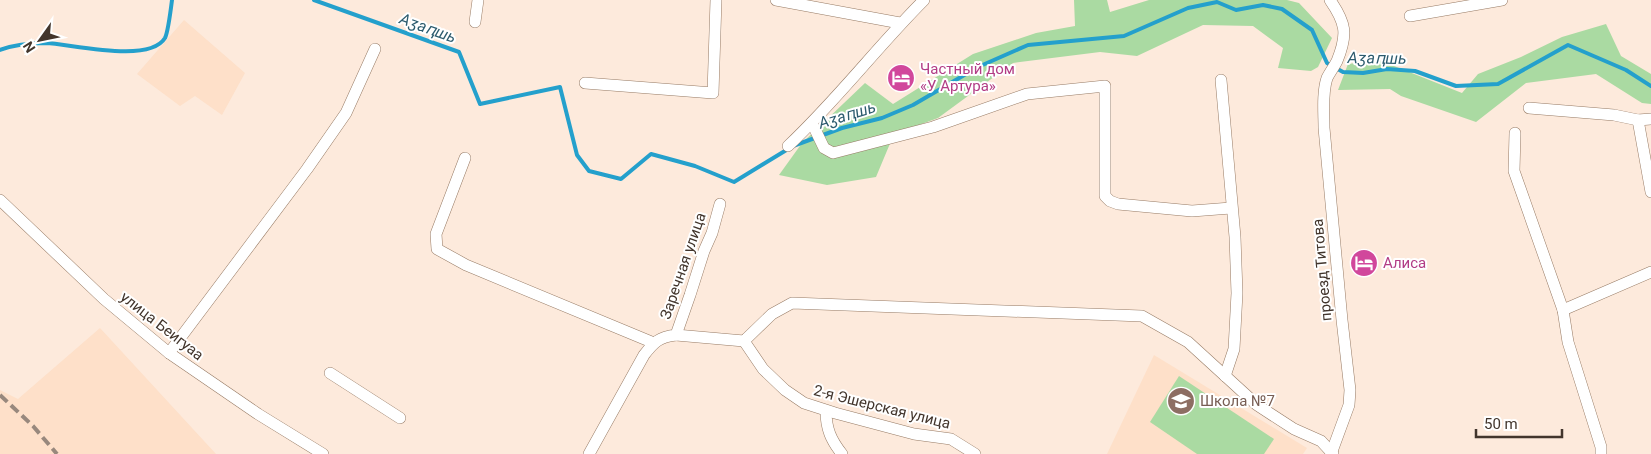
<svg xmlns="http://www.w3.org/2000/svg" width="1651" height="454" font-family="Roboto,sans-serif">
<style>
.built{fill:#fee0c9}
.green{fill:#aadaa2}
.lines{fill:none;stroke-linecap:round;stroke-linejoin:round}
.stream{stroke:#24a0cc;stroke-width:4}
.minor-casing{stroke:#977b65;stroke-width:12}
.minor{stroke:#fff;stroke-width:11}
.rail{stroke:#98887d;stroke-width:4;stroke-dasharray:10 5;stroke-linecap:butt}
.labels{text-anchor:middle;dominant-baseline:central;stroke-width:4;stroke-linejoin:round;paint-order:stroke}
.hotel-label{font-size:15px;fill:#b23c85;stroke:#fff;text-anchor:start}
.street-label{font-size:15px;fill:#42352c;stroke:#fff}
.education-label{font-size:15px;fill:#785e54;stroke:#fff;text-anchor:start}
.water-label{font-size:16px;font-style:italic;fill:#2c5b6e;stroke:#fff}
</style>
<rect width="100%" height="100%" fill="#fdeadc"/>
<g class="built">
<polygon points="184,20 245,73 222,115 195,96 180,106 137,74"/>
<polygon points="100,328 216,454 0,454 0,390 18,399"/>
<polygon points="1154,355 1307,448 1303,454 1107,454"/>
</g>
<g class="green">
<polygon points="1074,0 1107,0 1110,12 1149,0 1287,0 1299,3 1332,38 1318,67 1311,71 1278,68 1283,48 1253,26 1203,25 1137,56 1100,52 1013,63 938,118 894,134 876,177 827,185 779,175 802,143 865,83 893,104 973,54 1036,33 1075,26"/>
<polygon points="1606,24 1621,56 1651,74 1651,104 1642,103 1596,74 1526,83 1476,122 1401,96 1390,89 1338,90 1348,64 1379,60 1462,93 1478,74 1521,57 1562,37"/>
<polygon points="1179,376 1274,439 1264,454 1197,454 1150,422"/>
</g>
<g class="lines">
<g class="stream">
<polyline points="314,0 459,52 480,104 560,87 577,155 589,171 621,179 651,154 695,166 734,182 793,146 842,128 882,118 913,105 978,67 1028,45 1124,36 1188,8 1217,2 1236,10 1263,5 1282,9 1312,30 1327,63 1343,72 1363,73 1387,69 1415,71 1456,86 1498,84 1568,45 1626,70 1651,86"/>
<path d="M0 50C13 45 32 43 46 43 71 44 149 64 165 38 168 32 171 8 172 0"/>
</g>
<g class="minor-casing">
<g id="minor">
<polyline points="776,0 900,23"/>
<path d="M1330 0C1346 23 1348 34 1337 61 1334 67 1330 72 1327 78 1322 93 1324 113 1324 128L1342 320 1350 390 1349 405 1331 454"/>
<polyline points="1410,16 1502,0"/>
<polyline points="475,22 478,0"/>
<polyline points="1221,80 1235,237 1237,293 1234,349 1225,376"/>
<polyline points="585,83 713,93 716,0"/>
<polyline points="1529,108 1614,115 1638,120 1651,119"/>
<polyline points="1638,120 1651,192"/>
<polyline points="812,123 824,148 833,153 933,127 1027,94 1105,86 1105,196 1110,201 1118,204 1192,211 1231,208"/>
<polyline points="1515,133 1514,171 1563,310 1568,342 1601,447 1601,454"/>
<path d="M788 146C837 100 877 47 924 0"/>
<polyline points="465,158 436,234 437,249 466,265 654,343"/>
<polyline points="0,200 104,299 169,353 258,414 323,454"/>
<polyline points="1563,310 1651,272"/>
<polyline points="676,335 744,341 772,314 792,303 1142,316 1188,342 1257,405 1294,429 1321,441 1333,454"/>
<polyline points="744,341 763,369 785,390 804,403 835,413 914,434 951,439 975,454"/>
<polyline points="169,353 307,169 346,113 375,49"/>
<polyline points="330,373 400,418"/>
<path d="M826 411C826 429 831 440 842 454"/>
<path d="M589 454 644 355C654 342 659 337 676 335L690 295 704 251 712 233 720 204"/>
</g>
</g>
<use href="#minor" class="minor"/>
<polyline class="rail" points="0,395 33,426 57,454"/>
</g>
<defs>
<g id="hotel-disc" transform="scale(1.4375)"><circle r="9.5" fill="#d1479c" stroke="#fff"/><path d="M-6-4.5h1.5V1H6V5H4.5V3h-9V5H-6ZM-4 0a1.8 1.8 0 1 1 3.6 0ZM.5 0V-2.5h3Q6-2.5 6 0Z" fill="#fff"/></g>
<g id="school-disc" transform="scale(1.4375)"><circle r="9.5" fill="#8d6e63" stroke="#fff"/><path d="M0-5L7-2L0 1L-7-2ZM-4 1L0 2.5L4 1V4Q0 6-4 4Z" fill="#fff"/></g>
</defs>
<g fill-rule="evenodd">
<use href="#hotel-disc" x="901" y="78"/>
<use href="#hotel-disc" x="1364" y="263"/>
<use href="#school-disc" x="1181" y="401"/>
</g>
<g class="labels">
<g class="hotel-label">
<text x="920" y="69">Частный дом<tspan x="920" dy="17">«У Артура»</tspan></text>
<text x="1383" y="263">Алиса</text>
</g>
<g class="street-label">
<text transform="translate(683 266) rotate(-71)">Заречная улица</text>
<text transform="translate(1322 270) rotate(-95)">проезд Титова</text>
<text transform="translate(162 326) rotate(38)">улица Беигуаа</text>
<text transform="translate(882 407) rotate(14)">2-я Эшерская улица</text>
</g>
<g class="education-label">
<text x="1200" y="401">Школа №7</text>
</g>
<g class="water-label">
<text transform="translate(428 28) rotate(20)">Аӡаԥшь</text>
<text transform="translate(1377 58) rotate(1)">Аӡаԥшь</text>
<text transform="translate(847 115) rotate(-17)">Аӡаԥшь</text>
</g>
</g>
<g transform="translate(40 40) rotate(237)" stroke="#ffffff" stroke-width="4" paint-order="stroke">
<path d="M0-4L9 19L0 12L-9 19Z" fill="#42352c"/>
<text y="-8" font-size="14" font-weight="bold" text-anchor="middle" fill="#42352c">N</text>
</g>
<path d="M1476 429v8h86v-8" fill="none" stroke="#42352c" stroke-width="2.5"/>
<text x="1484" y="429" font-size="15" fill="#42352c" stroke="#ffffff" stroke-width="4" paint-order="stroke">50 m</text>
</svg>
